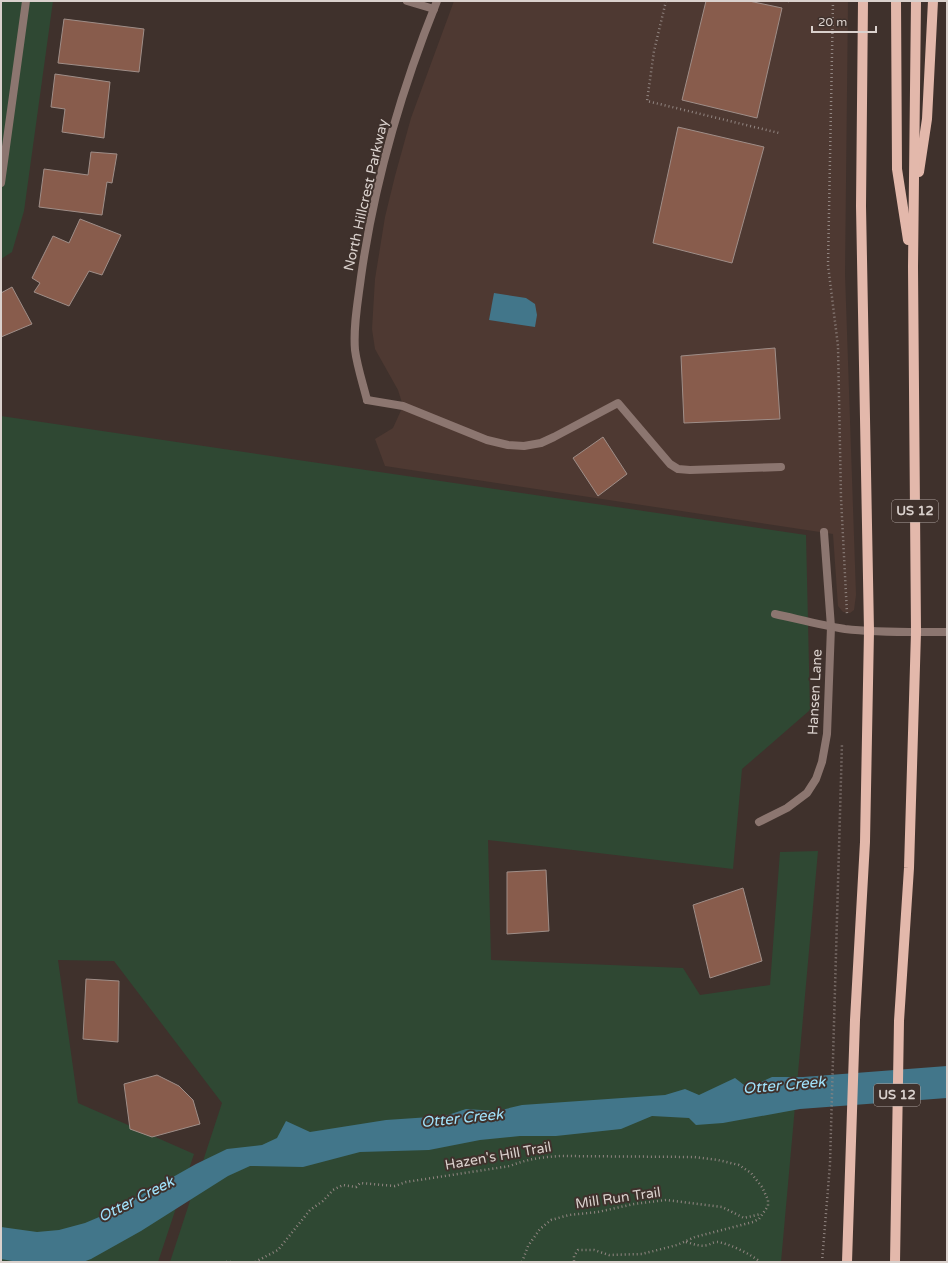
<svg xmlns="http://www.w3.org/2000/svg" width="948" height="1263" font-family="'Varela Round',sans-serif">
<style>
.built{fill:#4e3932}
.green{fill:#2f4833}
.water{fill:#42768a}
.building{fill:#885c4c;stroke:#9f8e88}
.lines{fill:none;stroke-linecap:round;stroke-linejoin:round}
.path{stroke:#928682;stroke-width:2.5;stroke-dasharray:1 3;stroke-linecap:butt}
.lane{stroke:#8c7670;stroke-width:8}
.street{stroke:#8c7670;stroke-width:8}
.primary{stroke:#e3b8ab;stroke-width:10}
.labels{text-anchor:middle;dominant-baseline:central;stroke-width:4;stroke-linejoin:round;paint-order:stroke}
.shield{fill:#3f312c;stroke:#aca19d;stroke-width:1}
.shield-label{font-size:13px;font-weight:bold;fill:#dad1cd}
.street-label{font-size:14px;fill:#dad1cd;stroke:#3f312c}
.water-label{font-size:15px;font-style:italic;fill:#a1e3fc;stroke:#3f312c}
</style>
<rect width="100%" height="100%" fill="#3f312c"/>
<polygon class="built" points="454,1 848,1 845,274 856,595 854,610 850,613 843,612 838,606 833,534 385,466 375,439 393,428 403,406 398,390 375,349 372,329 375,279 385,217 395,176 411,118"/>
<g class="green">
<polygon points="1,1 53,1 24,211 12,252 1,259"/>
<polygon points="1,416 806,535 810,710 742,769 733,869 488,840 491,960 683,968 700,995 770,985 780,852 818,851 781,1262 170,1262 222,1103 114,961 58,960 78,1103 194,1154 158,1262 1,1262"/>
</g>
<g class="water">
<polygon points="494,293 526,298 535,304 537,315 535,327 489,320"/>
<polygon points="947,1066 947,1098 800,1109 723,1123 696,1125 689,1118 652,1116 621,1129 556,1136 520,1136 480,1140 429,1150 360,1152 303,1167 250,1166 228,1176 141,1231 91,1259 83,1262 18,1262 1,1259 1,1227 37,1232 59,1230 85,1223 111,1212 196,1164 227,1149 262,1145 277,1138 286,1121 310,1132 386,1120 445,1116 466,1109 497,1111 522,1105 665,1095 685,1089 699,1095 735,1078 748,1088 772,1077 803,1077"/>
</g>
<g class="building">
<polygon points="706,1 749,1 782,8 757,118 682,100"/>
<polygon points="64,19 144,29 139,72 58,63"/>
<polygon points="55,74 110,82 104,138 62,132 65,109 51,107"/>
<polygon points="678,127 764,147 732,263 653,243"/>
<polygon points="91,152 117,154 112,183 107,182 102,215 39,207 44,169 88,175"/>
<polygon points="80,219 121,235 102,275 89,271 69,306 34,292 40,283 32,278 53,236 69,243"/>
<polygon points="12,287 32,324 1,337 1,293"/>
<polygon points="775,348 780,419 684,423 681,356"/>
<polygon points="603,437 627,474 598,496 573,458"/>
<polygon points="546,870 549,931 507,934 507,872"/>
<polygon points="743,888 762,961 710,978 693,905"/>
<polygon points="86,979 119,981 118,1042 83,1039"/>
<polygon points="157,1075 179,1086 193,1100 200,1124 152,1137 130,1129 124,1084"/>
</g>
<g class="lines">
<g class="path">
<polyline points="666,1 654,51 647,101 779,133"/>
<polyline points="788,1 789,1"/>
<polyline points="833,1 828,265 838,346 841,498 847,614"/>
<path d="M686 1242C694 1244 700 1247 708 1245 711 1244 713 1242 717 1242 728 1243 751 1254 760 1262"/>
<polyline points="226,1262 231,1262"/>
<path d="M255 1262 278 1250 310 1210 323 1201 333 1190 343 1185 356 1187 360 1183 395 1186 406 1182 510 1166C527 1159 543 1157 561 1156L694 1157 718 1160 739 1165 751 1173 762 1187 768 1200V1206L759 1219 753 1222 695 1237 677 1245 642 1254 609 1255 594 1250H578L574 1256V1262"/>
<polyline points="522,1262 528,1246 540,1229 551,1220 569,1215 598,1212 634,1204 666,1200 722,1207 744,1218 761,1214"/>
<polyline points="822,1262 830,1164 842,743"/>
</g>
<g class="lane">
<polyline points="367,400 403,406 487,440 508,445 524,446 541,443 554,437 618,403 670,464 678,469 690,470 781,467"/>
<path d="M775 614C798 619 821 625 845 629 878 633 913 632 947 632"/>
<polyline points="759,822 787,808 807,793 816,779 822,762 827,734 831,627 824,532"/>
</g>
<g class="street">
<polyline points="407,1 434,9"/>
<polyline points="1,183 26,1"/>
<path d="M367 400C363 384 357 366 355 350 353 326 358 301 361 277 374 184 402 88 437 1"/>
</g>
<g class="primary">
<polyline points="896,1 897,169 908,240"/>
<polyline points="919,172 927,119 933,1"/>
<polyline points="847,1262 855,1020 865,842 869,631 861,206 863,1"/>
<polyline points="895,1262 899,1021 909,868 916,632 913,267 916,1"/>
</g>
</g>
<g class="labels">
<g class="shield">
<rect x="892" y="500" width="46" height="22" rx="3"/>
<rect x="874" y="1084" width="46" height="22" rx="3"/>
</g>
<g class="shield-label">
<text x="915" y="511">US 12</text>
<text x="897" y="1095">US 12</text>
</g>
<g class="street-label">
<text transform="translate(366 195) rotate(-77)">North Hillcrest Parkway</text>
<text transform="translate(815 692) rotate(-87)">Hansen Lane</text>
<text transform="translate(498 1156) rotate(-10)">Hazen's Hill Trail</text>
<text transform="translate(618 1198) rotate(-8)">Mill Run Trail</text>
</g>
<g class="water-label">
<text transform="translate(784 1085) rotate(-5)">Otter Creek</text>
<text transform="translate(462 1118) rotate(-6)">Otter Creek</text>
<text transform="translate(136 1199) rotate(-27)">Otter Creek</text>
</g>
</g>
<rect width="948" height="1263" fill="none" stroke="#dad1cd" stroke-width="4"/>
<path d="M812 26v6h64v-6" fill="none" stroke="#dad1cd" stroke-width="2"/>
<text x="818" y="26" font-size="12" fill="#dad1cd" stroke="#3f312c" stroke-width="3" paint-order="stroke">20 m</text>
</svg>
